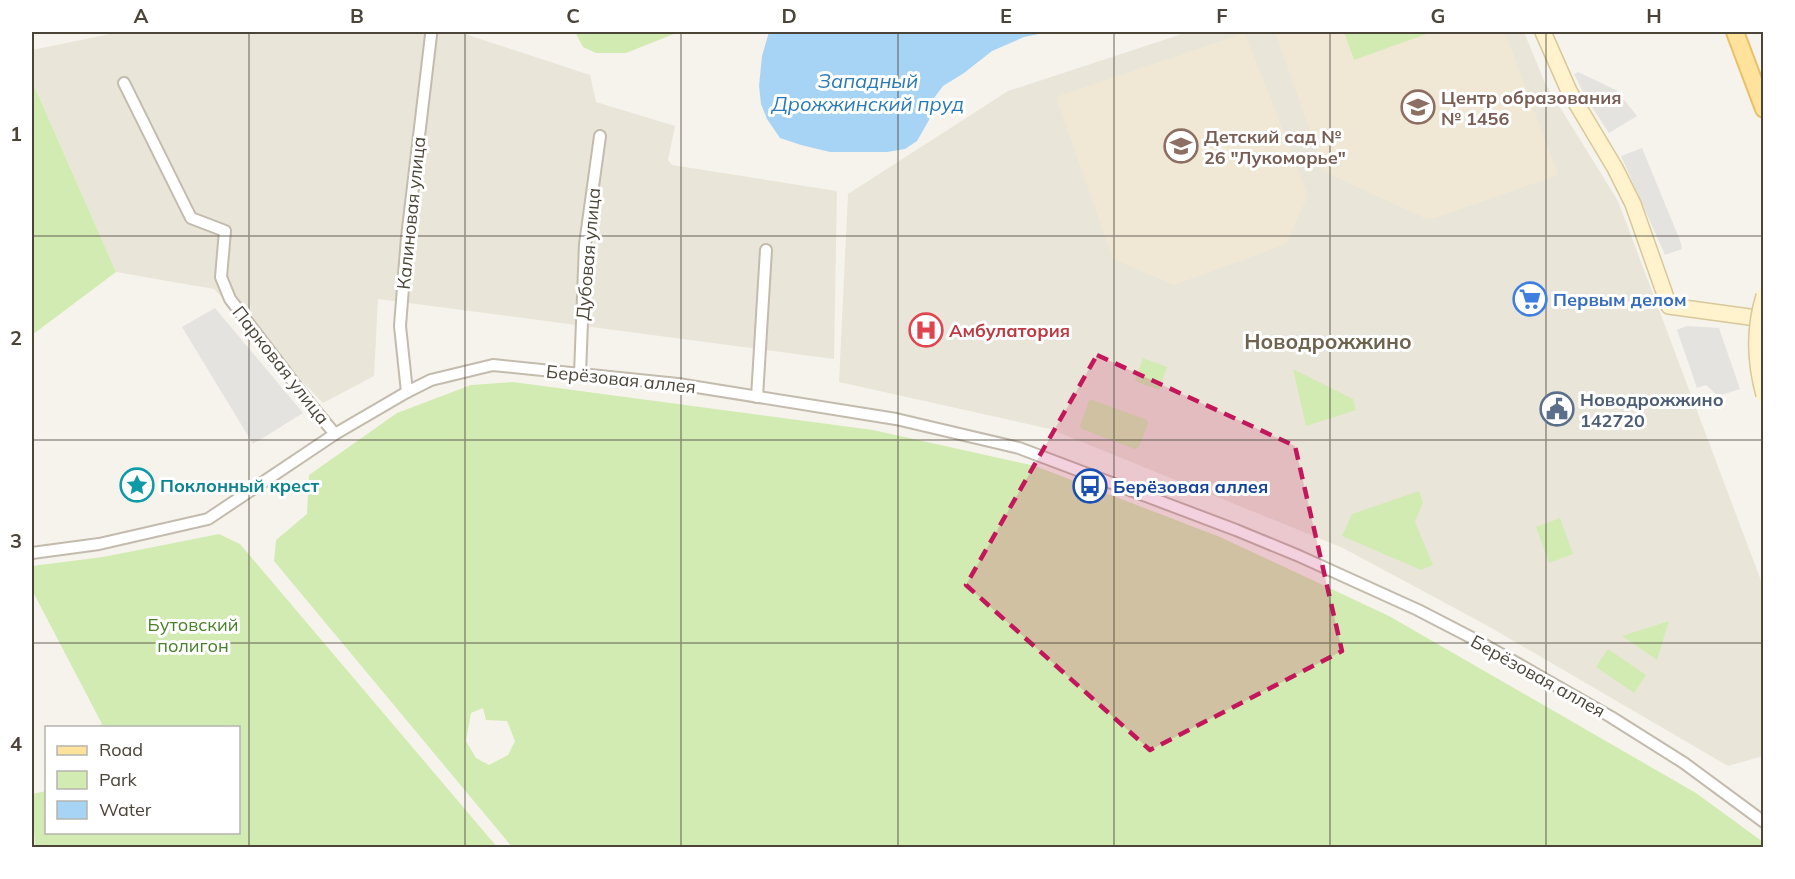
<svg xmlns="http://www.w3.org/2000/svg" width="1795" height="879" font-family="Mulish,sans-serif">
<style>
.residential{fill:#eae5d9}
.education{fill:#f0e8d5}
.green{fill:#d2ebb3;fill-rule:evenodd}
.parking{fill:#e5e3e0}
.water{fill:#a7d4f4}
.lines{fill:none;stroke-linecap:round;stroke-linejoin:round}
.street-casing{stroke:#c3bbad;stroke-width:14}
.secondary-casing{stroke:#d8c89a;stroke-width:18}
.primary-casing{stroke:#e9c267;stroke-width:20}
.street{stroke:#fff;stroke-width:10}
.secondary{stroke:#fff3cd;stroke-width:15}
.primary{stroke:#ffe39c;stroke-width:16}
.secondary-bridge-casing{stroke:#d8c89a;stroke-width:18;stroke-linecap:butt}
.secondary-bridge{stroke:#fff3cd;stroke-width:15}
.marked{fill:#c2185b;fill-opacity:0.2;stroke:#c2185b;stroke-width:4.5;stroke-dasharray:12 8;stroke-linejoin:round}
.grid{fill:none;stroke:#4b4438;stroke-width:1.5;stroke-opacity:0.55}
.labels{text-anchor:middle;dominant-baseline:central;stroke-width:6;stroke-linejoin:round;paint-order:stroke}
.education-label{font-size:18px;font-weight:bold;fill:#785e54;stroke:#fff;text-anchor:start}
.street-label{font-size:18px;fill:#4b4438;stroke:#fff}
.shop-label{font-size:18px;font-weight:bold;fill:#366cbe;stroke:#fff;text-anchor:start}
.health-label{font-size:18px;font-weight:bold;fill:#be3a42;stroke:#fff;text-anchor:start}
.service-label{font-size:18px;font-weight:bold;fill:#4e5e75;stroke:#fff;text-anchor:start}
.culture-label{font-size:18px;font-weight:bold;fill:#0d838f;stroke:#fff;text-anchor:start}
.transit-label{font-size:18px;font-weight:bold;fill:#164399;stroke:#fff;text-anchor:start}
.park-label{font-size:18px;fill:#498128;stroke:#fff}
.water-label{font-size:20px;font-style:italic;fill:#2a7ab5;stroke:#fff}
.quarter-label{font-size:21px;font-weight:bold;fill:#6f624f;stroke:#fff}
.neatline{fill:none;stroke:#4b4438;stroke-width:2}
.grid-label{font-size:20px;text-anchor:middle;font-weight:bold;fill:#4b4438}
</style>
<rect width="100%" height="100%" fill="#f6f3ec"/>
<g class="residential">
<polygon points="120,32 459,32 590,75 596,102 675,126 668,160 672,165 837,191 834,359 378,299 374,376 323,403 214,289 116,272 32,81 32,50"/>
<polygon points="1188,32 1524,32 1545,83 1618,201 1763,586 1763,756 1728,766 1488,626 1343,548 1050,429 839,382 848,194 1008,91"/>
</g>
<g class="education">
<polygon points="1275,32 1505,32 1558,175 1429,220 1325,172"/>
<polygon points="1245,33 1308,195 1286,244 1174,285 1113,259 1056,97"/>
</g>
<g class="green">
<polygon points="575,32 679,32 626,53 596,53 583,47"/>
<polygon points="1344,32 1432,32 1354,60"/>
<polygon points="32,81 116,272 32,335"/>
<polygon points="1143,358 1167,367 1159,390 1135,381"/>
<polygon points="1293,369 1353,399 1356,410 1306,426"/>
<path d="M513 382 873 430 1035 466 1220 537 1389 616 1696 793 1763 842V847H512L274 561 276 540 307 514 309 475 397 413 471 385ZM483 708 486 720 507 721 515 741 508 755 489 765 476 758 466 741 471 713Z"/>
<polygon points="1092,400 1147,420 1148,423 1139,447 1135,449 1082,429 1080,426 1089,401"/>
<polygon points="1419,491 1423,502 1415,522 1433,565 1421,570 1342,536 1352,514"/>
<polygon points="1560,518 1573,554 1549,563 1536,527"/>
<polygon points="219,534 240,544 497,847 35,847 32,794 46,791 46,832 238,832 238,728 97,727 102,724 32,590 32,566 103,557"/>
<polygon points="1669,621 1657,660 1622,636"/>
<polygon points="1608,649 1646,675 1634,693 1596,667"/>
</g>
<g class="parking">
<polygon points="1578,72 1616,90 1637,116 1609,133 1586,98 1574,74"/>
<polygon points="1642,148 1681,243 1682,249 1665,255 1621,156"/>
<polygon points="215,308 303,413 253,444 182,327"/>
<polygon points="1686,326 1719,328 1740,389 1718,396 1706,385 1697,388 1677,330"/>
</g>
<polygon class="water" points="769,32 1049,32 1024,37 992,51 964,73 943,86 931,102 929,120 917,141 905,149 887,152 830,152 801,145 780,138 767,119 761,104 759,86 762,56"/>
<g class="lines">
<g class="street-casing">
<g id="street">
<polyline points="124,83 191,218 225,231 221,277 230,299 310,404 335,434"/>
<polyline points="580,374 585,244 600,136"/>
<polyline points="407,392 400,326 407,237 431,35"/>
<polyline points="757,397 766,250"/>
<polyline points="32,553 99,544 208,519 335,434 407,392 431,380 493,365 678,384 896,419 1019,448 1236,530 1299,556 1418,610 1478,641 1611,717 1684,763 1764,822"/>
</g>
</g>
<g class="secondary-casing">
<polyline id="secondary" points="1543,32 1569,91 1615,168 1633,204 1669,306 1764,319"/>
</g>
<g class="primary-casing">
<polyline id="primary" points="1735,32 1764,109"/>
</g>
<use href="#street" class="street"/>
<use href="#secondary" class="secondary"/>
<use href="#primary" class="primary"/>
<g class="secondary-bridge-casing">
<path id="secondary-bridge" d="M1764 296C1754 328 1755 362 1764 395"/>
</g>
<use href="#secondary-bridge" class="secondary-bridge"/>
</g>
<path class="marked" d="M1097 355 1295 446 1342 651 1150 750 966 585Z"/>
<path class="grid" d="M249 32V848M465 32V848M681 32V848M898 32V848M1114 32V848M1330 32V848M1546 32V848M32 236H1764M32 440H1764M32 643H1764"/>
<defs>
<g id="school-ring" transform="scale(1.725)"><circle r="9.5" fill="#fff" stroke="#8d6e63" stroke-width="1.5"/><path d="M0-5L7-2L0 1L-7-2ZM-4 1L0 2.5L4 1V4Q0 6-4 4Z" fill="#8d6e63"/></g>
<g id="supermarket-ring" transform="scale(1.725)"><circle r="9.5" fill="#fff" stroke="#3f7fe0" stroke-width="1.5"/><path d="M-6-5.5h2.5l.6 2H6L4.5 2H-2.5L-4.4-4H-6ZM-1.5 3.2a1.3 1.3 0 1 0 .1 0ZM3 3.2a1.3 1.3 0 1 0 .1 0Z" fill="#3f7fe0"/></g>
<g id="hospital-ring" transform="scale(1.725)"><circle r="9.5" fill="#fff" stroke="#e0444e" stroke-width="1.5"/><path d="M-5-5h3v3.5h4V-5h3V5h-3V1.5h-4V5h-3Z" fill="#e0444e"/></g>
<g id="civic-ring" transform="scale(1.725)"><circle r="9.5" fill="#fff" stroke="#5c6f8a" stroke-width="1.5"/><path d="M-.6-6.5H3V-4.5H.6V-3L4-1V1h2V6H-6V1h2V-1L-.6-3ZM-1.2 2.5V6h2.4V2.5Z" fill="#5c6f8a"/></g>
<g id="sight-ring" transform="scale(1.725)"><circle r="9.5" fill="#fff" stroke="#0f9aa8" stroke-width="1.5"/><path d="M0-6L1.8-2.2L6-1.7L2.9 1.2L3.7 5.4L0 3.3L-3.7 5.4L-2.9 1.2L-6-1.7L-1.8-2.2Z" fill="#0f9aa8"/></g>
<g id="bus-ring" transform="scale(1.725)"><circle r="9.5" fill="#fff" stroke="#1a4fb4" stroke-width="1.5"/><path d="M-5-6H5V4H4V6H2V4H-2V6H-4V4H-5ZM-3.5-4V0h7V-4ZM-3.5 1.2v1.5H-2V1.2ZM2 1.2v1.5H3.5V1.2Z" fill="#1a4fb4"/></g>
</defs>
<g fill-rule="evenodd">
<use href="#school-ring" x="1418" y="107"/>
<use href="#school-ring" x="1181" y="146"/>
<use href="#supermarket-ring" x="1530" y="299"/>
<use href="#hospital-ring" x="926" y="330"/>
<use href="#civic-ring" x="1557" y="409"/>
<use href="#sight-ring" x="137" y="485"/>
<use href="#bus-ring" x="1090" y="486"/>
</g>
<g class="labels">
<g class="education-label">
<text x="1441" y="97">Центр образования<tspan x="1441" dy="21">№ 1456</tspan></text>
<text x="1204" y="136">Детский сад №<tspan x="1204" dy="21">26 "Лукоморье"</tspan></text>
</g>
<g class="street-label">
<text transform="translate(411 213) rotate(-84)">Калиновая улица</text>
<text transform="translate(588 254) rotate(-85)">Дубовая улица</text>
<text transform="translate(281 365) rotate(52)">Парковая улица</text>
<text transform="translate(621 379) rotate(6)">Берёзовая аллея</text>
<text transform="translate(1538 676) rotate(29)">Берёзовая аллея</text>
</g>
<g class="shop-label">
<text x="1553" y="299">Первым делом</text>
</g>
<g class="health-label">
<text x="949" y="330">Амбулатория</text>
</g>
<g class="service-label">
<text x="1580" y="399">Новодрожжино<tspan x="1580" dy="21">142720</tspan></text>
</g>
<g class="culture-label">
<text x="160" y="485">Поклонный крест</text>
</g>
<g class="transit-label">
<text x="1113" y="486">Берёзовая аллея</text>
</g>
<g class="park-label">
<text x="193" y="624">Бутовский<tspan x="193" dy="21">полигон</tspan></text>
</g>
<g class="water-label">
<text x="868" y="80">Западный<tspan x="868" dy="23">Дрожжинский пруд</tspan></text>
</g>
<g class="quarter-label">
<text x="1328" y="341">Новодрожжино</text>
</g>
</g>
<rect width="1795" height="879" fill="none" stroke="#ffffff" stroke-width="66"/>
<rect x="45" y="726" width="195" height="108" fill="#ffffff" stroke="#b7b4af" stroke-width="1.5"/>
<rect x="57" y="746" width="30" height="9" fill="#ffe39c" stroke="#b7b4af" stroke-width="1.5"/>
<text x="99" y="756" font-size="18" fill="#4b4438">Road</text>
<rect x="57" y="771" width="30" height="18" fill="#d2ebb3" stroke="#b7b4af" stroke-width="1.5"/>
<text x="99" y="786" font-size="18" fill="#4b4438">Park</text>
<rect x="57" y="801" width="30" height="18" fill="#a7d4f4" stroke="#b7b4af" stroke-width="1.5"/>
<text x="99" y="816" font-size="18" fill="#4b4438">Water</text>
<rect x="33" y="33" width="1729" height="813" class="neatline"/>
<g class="grid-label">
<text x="141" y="23">A</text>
<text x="357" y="23">B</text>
<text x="573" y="23">C</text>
<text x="789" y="23">D</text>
<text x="1006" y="23">E</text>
<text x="1222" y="23">F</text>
<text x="1438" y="23">G</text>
<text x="1654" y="23">H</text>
<text x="16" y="141">1</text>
<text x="16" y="345">2</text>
<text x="16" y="548">3</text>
<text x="16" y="751">4</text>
</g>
</svg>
